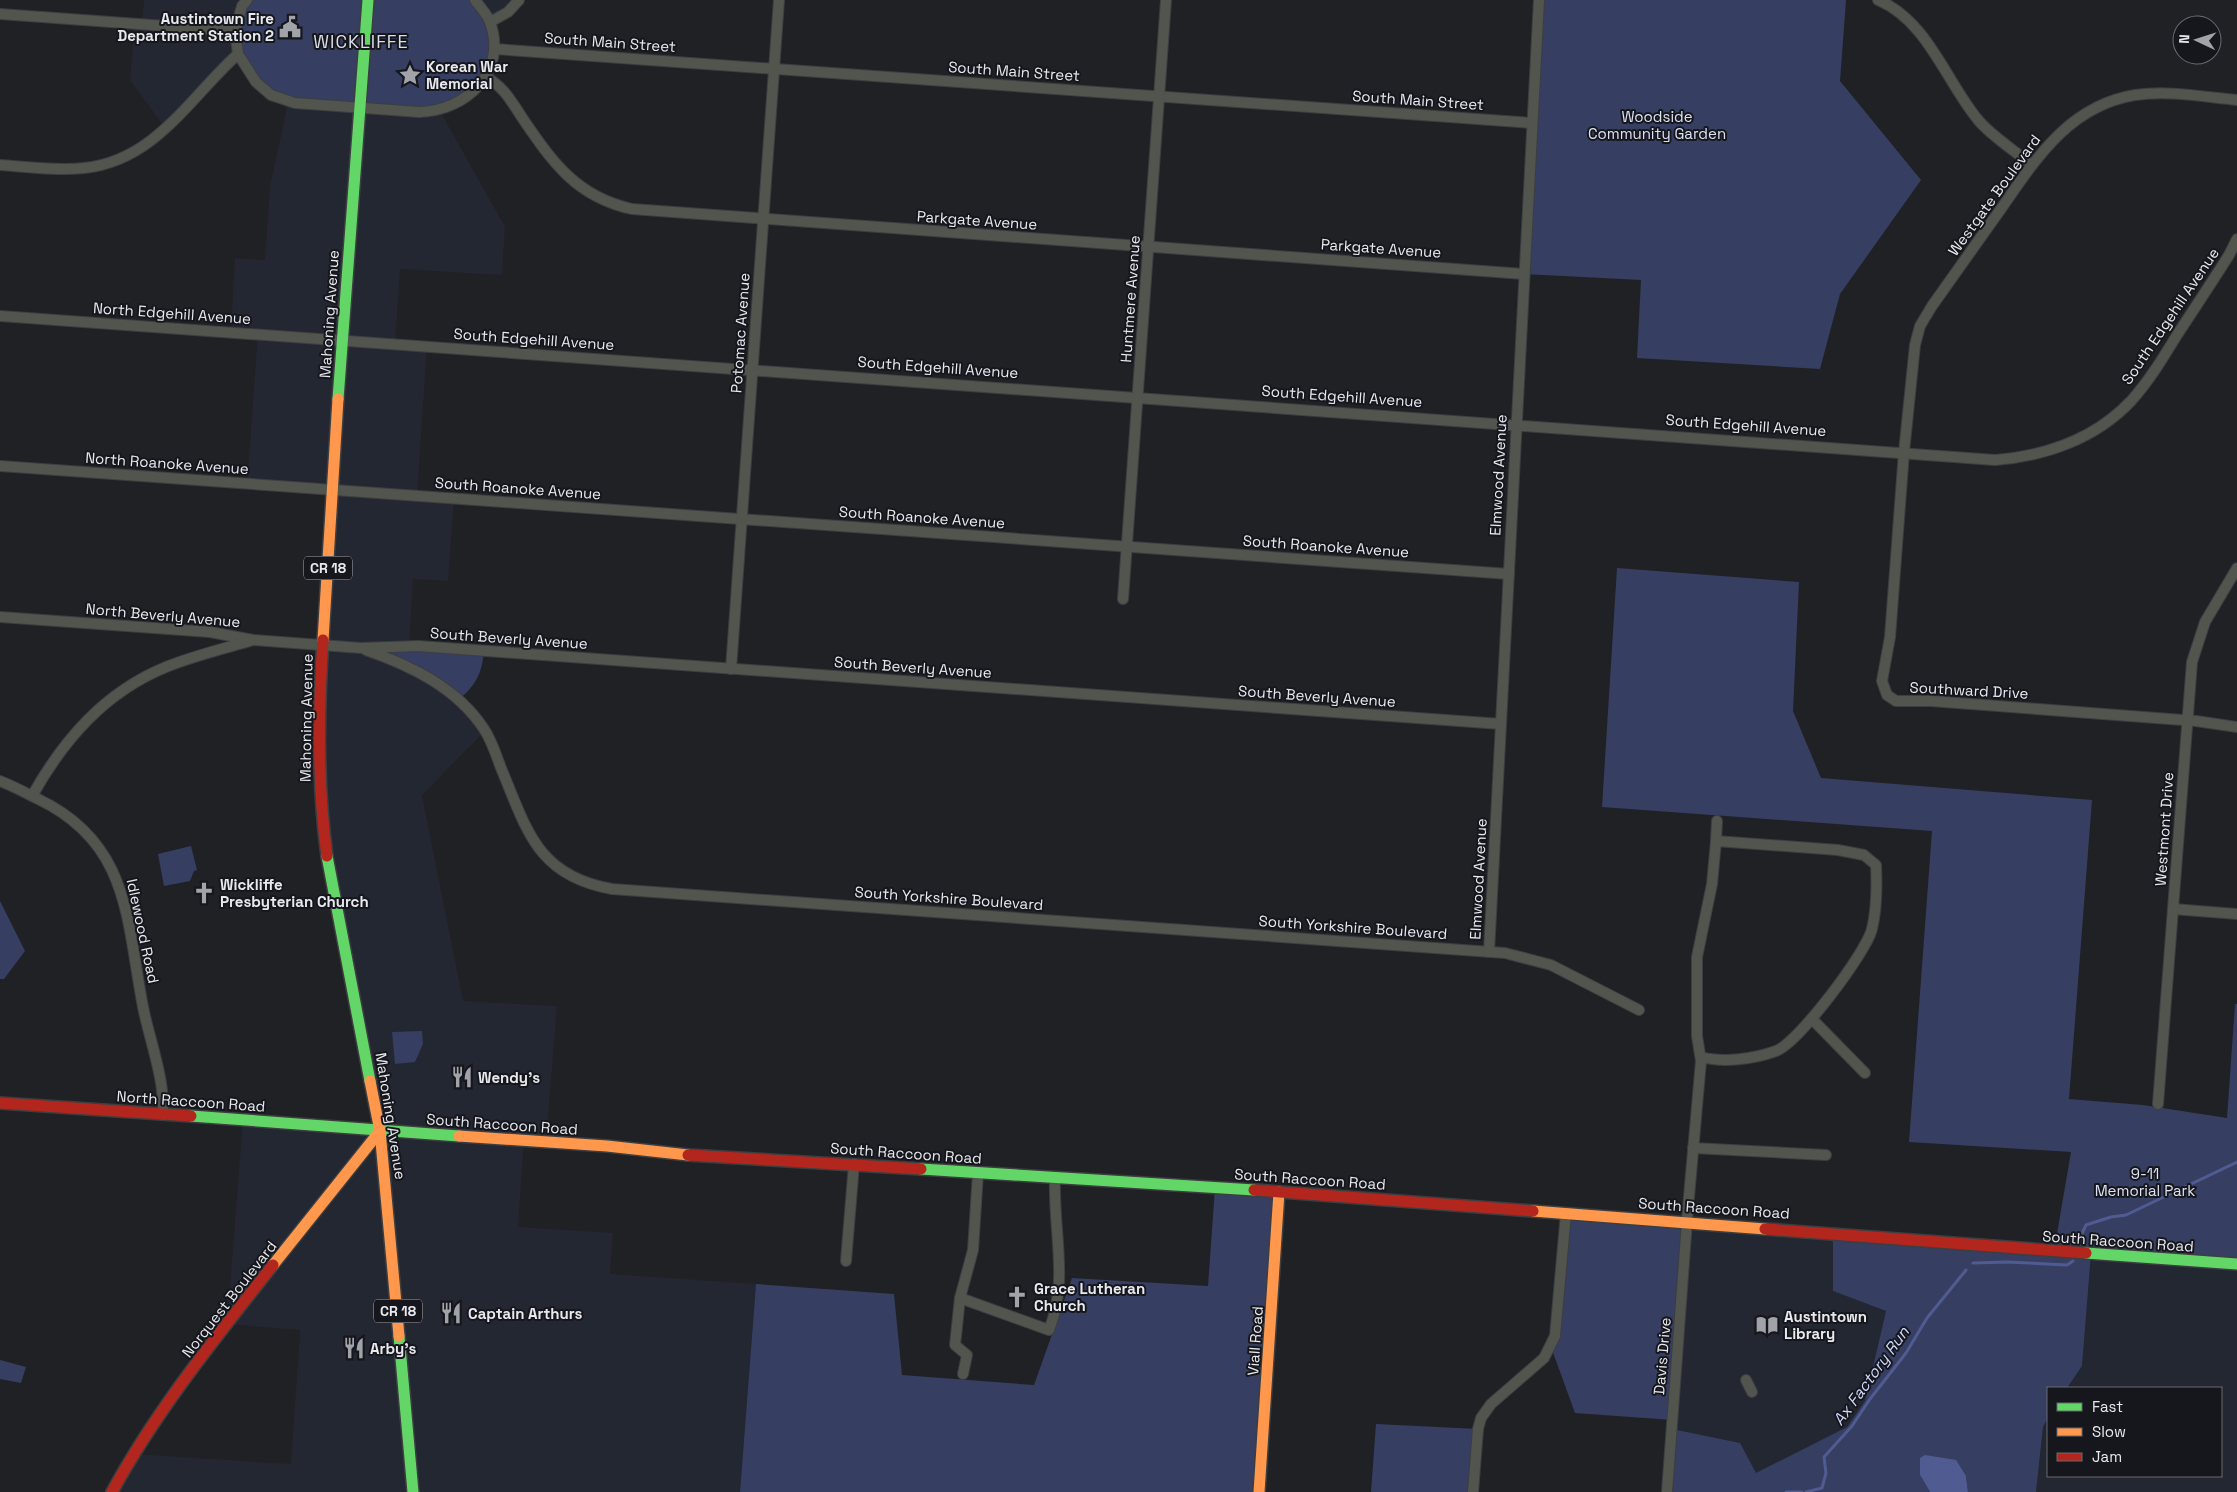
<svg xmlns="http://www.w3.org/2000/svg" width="2237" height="1492" font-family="'Space Grotesk',sans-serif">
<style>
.built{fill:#232732}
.green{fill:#363e62}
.water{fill:#505c91}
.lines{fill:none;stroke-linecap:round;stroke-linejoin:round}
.stream{stroke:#505c91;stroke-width:3}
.street-casing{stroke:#3d3e40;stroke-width:12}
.fast-casing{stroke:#3d3e40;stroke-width:14}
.slow-casing{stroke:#3d3e40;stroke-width:14}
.jam-casing{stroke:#3d3e40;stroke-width:14}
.street{stroke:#51554e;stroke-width:10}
.fast{stroke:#63d668;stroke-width:11}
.slow{stroke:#ff974d;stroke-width:11}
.jam{stroke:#b3261e;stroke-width:11}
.labels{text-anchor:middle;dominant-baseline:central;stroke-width:4;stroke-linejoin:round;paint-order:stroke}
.shield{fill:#15171d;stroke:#a9aaaf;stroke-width:1}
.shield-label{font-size:14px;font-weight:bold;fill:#e8e9ee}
.poi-label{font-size:15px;font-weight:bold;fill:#e8e9ee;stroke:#15171d;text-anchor:start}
.street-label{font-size:15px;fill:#e8e9ee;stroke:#15171d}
.park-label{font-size:15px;fill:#dce1f3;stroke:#15171d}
.water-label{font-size:16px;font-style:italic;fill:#ced8fb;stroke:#15171d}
.quarter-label{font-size:18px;letter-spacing:1px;fill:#dadce6;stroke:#15171d}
</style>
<rect width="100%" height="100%" fill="#202125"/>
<g class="built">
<polygon points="144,0 247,0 238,54 166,129 130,80 135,24 142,24"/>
<polygon points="475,0 519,0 490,22"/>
<polygon points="288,102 440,111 505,227 502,275 400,269 395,344 427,346 417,496 454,499 448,581 413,579 409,646 425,675 485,731 422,795 463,1001 557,1006 546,1142 524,1140 518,1227 613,1233 610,1274 756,1284 740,1492 112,1492 134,1454 291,1464 300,1330 227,1324 243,1120 380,1131 322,819 333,490 247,484 258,334 231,332 235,258 265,260 270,187"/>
<polygon points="1687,1222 1833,1232 1833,1291 1886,1311 1865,1401 1847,1427 1756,1474 1672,1429"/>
<polygon points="2091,1254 2237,1264 2237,1492 2036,1492 2043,1427 2048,1418 2048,1476 2221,1476 2221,1388 2067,1388 2082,1366"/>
</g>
<g class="green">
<polygon points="247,0 475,0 494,42 486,77 440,111 312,105 261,87 235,38"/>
<polygon points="1539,0 1846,0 1840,81 1921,180 1840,294 1820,369 1637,358 1641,280 1524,274"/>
<polygon points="1617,568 1799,582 1793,711 1821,778 2092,800 2069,1099 2143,1105 2227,1118 2235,1004 2237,1004 2237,1264 2091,1254 2082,1366 2067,1388 2048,1388 2048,1418 2043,1427 2036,1492 1968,1492 1966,1476 1920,1475 1930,1492 1667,1492 1672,1429 1740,1443 1756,1473 1847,1427 1865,1401 1886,1311 1833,1291 1833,1232 2054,1251 2071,1152 1909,1142 1932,831 1602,807"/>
<path d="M361 648 484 651C482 673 476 686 458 700L451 694Z"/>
<polygon points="191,846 197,870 194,871 190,881 164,886 158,854"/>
<polygon points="0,901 25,951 4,979 0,979"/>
<polygon points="422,1031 423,1044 415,1062 395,1064 392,1032"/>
<polygon points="1215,1188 1279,1192 1259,1492 740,1492 756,1284 894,1294 902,1375 1034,1385 1072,1278 1208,1286"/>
<polygon points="1566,1213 1687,1222 1673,1420 1575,1413 1551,1347"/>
<polygon points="0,1360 26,1367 21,1383 0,1379"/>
<polygon points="1376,1424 1478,1429 1473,1492 1371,1492"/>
</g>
<polygon class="water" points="1925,1455 1956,1460 1966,1476 1968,1492 1930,1492 1920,1475 1920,1458"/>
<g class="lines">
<g class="stream">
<polyline points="2076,1246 2086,1225 2111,1217 2126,1215 2237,1162"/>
<polyline points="1973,1263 2007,1262 2067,1265 2073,1261"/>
<polyline points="1786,1492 1802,1492"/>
<polyline points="1806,1492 1822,1488 1826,1473 1824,1457 1852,1426 1870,1399 1906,1353 1927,1318 1966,1270"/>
</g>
<g class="street-casing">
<g id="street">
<path d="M247 0 242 6 235 31 238 54 256 82 271 95 295 103 419 112C466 111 508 72 490 22 487 14 480 7 475 0"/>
<path d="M1878 0C1928 21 1946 82 1979 121 1994 138 2014 150 2032 165"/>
<polyline points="0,14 235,31"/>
<polyline points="490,22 508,12 519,0"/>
<polyline points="495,49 1532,123"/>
<path d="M486 77C505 88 511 101 523 119 553 163 577 197 632 209L1524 274"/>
<path d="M2237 100C2204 97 2168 90 2135 95 2067 106 2034 162 1998 213 1976 244 1954 275 1932 306L1920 326 1915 345 1904 452 1890 637 1882 681 1887 695 1896 701H1931L2196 721 2237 727"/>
<path d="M0 165C28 167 57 171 84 168 155 161 190 97 238 54"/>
<path d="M0 316 1995 460C2045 456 2095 439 2131 401 2149 381 2163 358 2177 335 2194 309 2212 282 2229 255L2237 239"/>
<polyline points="0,466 1509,574"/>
<polyline points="1123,599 1166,0"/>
<polyline points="0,617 210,632 253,640 361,648 418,646 1501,724"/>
<path d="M366 650C412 666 457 688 484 729 492 741 496 755 501 768 527 830 537 876 612 889L1505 953 1551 965 1639 1010"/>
<polyline points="731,669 779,0"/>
<path d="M0 781C13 786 26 793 38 799 130 843 126 919 143 1007 150 1042 165 1079 163 1115"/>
<path d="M32 796C64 739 105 692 166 667 193 656 222 649 250 641"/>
<polyline points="1716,841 1717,821"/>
<polyline points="2173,909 2237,914"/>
<polyline points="1489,952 1539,0"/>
<polyline points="1812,1019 1865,1073"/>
<polyline points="2158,1104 2192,662 2205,622 2237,568"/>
<polyline points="1693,1148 1826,1155"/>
<path d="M978 1173 973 1250 960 1298 1049 1330C1069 1281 1053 1230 1055 1178"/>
<polyline points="846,1261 854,1164"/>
<polyline points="960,1298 955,1345 967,1355 963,1374"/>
<polyline points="1746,1380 1752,1392"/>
<polyline points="1473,1492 1478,1429 1481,1418 1491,1404 1544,1358 1555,1336 1566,1213"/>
<path d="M1667 1492 1688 1208 1701 1061 1697 1036V957L1712 884 1716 841 1838 850 1864 855 1876 865C1877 886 1877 908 1872 929 1866 953 1798 1043 1776 1051 1754 1059 1723 1063 1701 1057"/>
</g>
</g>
<g class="fast-casing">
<g id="fast">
<polyline points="338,399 368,0"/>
<polyline points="327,856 370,1081"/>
<polyline points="191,1116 459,1136"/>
<polyline points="921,1169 1254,1190"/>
<polyline points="2086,1253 2237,1264"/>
<polyline points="399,1336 413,1492"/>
</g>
</g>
<g class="slow-casing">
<g id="slow">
<polyline points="323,640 338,399"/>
<polyline points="370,1081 380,1131 399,1336"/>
<polyline points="459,1136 607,1146 688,1155"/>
<polyline points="1533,1211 1765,1229"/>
<polyline points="273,1265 380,1131"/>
<polyline points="1259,1492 1279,1192"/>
</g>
</g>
<g class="jam-casing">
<g id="jam">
<path d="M323 640C318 713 317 784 327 856"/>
<polyline points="0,1103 191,1116"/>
<polyline points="688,1155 921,1169"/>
<polyline points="1254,1190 1533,1211"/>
<polyline points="1765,1229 2086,1253"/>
<path d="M112 1492C156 1411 216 1337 273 1265"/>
</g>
</g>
<use href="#street" class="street"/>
<use href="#fast" class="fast"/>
<use href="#slow" class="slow"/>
<use href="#jam" class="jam"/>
</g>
<defs>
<g id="civic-bare" transform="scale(1.725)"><path d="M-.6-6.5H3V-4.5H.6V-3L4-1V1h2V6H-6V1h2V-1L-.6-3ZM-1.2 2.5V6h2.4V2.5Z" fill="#a2a3a8" stroke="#15171d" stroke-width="2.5" paint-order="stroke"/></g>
<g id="sight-bare" transform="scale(1.725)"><path d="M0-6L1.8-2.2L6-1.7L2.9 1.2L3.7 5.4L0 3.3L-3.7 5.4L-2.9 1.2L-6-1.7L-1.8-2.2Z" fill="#a2a3a8" stroke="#15171d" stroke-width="2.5" paint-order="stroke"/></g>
<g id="church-bare" transform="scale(1.725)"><path d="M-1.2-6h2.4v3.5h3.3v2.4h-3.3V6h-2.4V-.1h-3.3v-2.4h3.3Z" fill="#a2a3a8" stroke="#15171d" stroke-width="2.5" paint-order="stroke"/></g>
<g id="restaurant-bare" transform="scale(1.725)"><path d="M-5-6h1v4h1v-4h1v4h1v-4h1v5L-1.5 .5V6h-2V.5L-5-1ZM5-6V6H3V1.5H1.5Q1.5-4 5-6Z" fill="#a2a3a8" stroke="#15171d" stroke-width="2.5" paint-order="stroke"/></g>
<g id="library-bare" transform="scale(1.725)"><path d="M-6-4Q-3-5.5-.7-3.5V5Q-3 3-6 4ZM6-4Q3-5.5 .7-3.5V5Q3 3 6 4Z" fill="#a2a3a8" stroke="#15171d" stroke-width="2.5" paint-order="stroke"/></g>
</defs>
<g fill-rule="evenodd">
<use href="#civic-bare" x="290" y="27"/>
<use href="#sight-bare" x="410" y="75"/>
<use href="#church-bare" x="204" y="893"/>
<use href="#restaurant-bare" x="462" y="1077"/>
<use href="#church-bare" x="1017" y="1297"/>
<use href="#restaurant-bare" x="451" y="1313"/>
<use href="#library-bare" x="1767" y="1325"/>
<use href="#restaurant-bare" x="354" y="1348"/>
</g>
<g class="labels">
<g class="shield">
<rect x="304" y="556.5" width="48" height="23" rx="4"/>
<rect x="374" y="1299.5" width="48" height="23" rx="4"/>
</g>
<g class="shield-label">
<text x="328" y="568">CR 18</text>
<text x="398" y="1311">CR 18</text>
</g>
<g class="poi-label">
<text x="274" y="18" text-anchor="end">Austintown Fire<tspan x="274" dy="17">Department Station 2</tspan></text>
<text x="426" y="66">Korean War<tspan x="426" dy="17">Memorial</tspan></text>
<text x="220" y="884">Wickliffe<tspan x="220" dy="17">Presbyterian Church</tspan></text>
<text x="478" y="1077">Wendy's</text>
<text x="1034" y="1288">Grace Lutheran<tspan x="1034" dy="17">Church</tspan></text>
<text x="468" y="1313">Captain Arthurs</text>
<text x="1784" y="1316">Austintown<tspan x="1784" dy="17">Library</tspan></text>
<text x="370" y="1348">Arby's</text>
</g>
<g class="street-label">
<text transform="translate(610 42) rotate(4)">South Main Street</text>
<text transform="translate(1014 71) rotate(4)">South Main Street</text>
<text transform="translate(1418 100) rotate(4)">South Main Street</text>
<text transform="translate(1994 195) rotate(-54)">Westgate Boulevard</text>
<text transform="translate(977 220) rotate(4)">Parkgate Avenue</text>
<text transform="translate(1381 248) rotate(4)">Parkgate Avenue</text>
<text transform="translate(1130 299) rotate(-86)">Huntmere Avenue</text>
<text transform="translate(172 313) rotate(4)">North Edgehill Avenue</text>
<text transform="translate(329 314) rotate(-86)">Mahoning Avenue</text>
<text transform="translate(2170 316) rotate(-56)">South Edgehill Avenue</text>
<text transform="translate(740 333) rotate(-86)">Potomac Avenue</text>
<text transform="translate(534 339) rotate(4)">South Edgehill Avenue</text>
<text transform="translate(938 367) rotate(4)">South Edgehill Avenue</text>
<text transform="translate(1342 396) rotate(4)">South Edgehill Avenue</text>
<text transform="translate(1746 425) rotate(4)">South Edgehill Avenue</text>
<text transform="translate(167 463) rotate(4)">North Roanoke Avenue</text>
<text transform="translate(1498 475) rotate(-87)">Elmwood Avenue</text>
<text transform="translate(518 488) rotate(4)">South Roanoke Avenue</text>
<text transform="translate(922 517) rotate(4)">South Roanoke Avenue</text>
<text transform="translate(1326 546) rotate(4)">South Roanoke Avenue</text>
<text transform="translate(163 615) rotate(5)">North Beverly Avenue</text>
<text transform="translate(509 638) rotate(4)">South Beverly Avenue</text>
<text transform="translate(913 667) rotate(4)">South Beverly Avenue</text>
<text transform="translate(1969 690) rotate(3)">Southward Drive</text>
<text transform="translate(1317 696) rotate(4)">South Beverly Avenue</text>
<text transform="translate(306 718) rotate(-89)">Mahoning Avenue</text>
<text transform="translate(2164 829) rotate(-86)">Westmont Drive</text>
<text transform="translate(1478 879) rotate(-87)">Elmwood Avenue</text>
<text transform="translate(949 898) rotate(4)">South Yorkshire Boulevard</text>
<text transform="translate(1353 927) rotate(4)">South Yorkshire Boulevard</text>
<text transform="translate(143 931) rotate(78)">Idlewood Road</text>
<text transform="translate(191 1101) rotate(4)">North Raccoon Road</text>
<text transform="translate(391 1116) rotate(81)">Mahoning Avenue</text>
<text transform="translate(502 1124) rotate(4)">South Raccoon Road</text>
<text transform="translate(906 1153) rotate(4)">South Raccoon Road</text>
<text transform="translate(1310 1179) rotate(4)">South Raccoon Road</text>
<text transform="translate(1714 1208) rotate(4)">South Raccoon Road</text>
<text transform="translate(2118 1241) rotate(4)">South Raccoon Road</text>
<text transform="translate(229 1299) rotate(-52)">Norquest Boulevard</text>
<text transform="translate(1255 1341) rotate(-86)">Viall Road</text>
<text transform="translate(1662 1356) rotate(-85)">Davis Drive</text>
</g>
<g class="park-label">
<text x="1657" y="116">Woodside<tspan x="1657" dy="17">Community Garden</tspan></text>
<text x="2145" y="1173">9-11<tspan x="2145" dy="17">Memorial Park</tspan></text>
</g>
<g class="water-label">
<text transform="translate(1871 1376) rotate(-54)">Ax Factory Run</text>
</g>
<g class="quarter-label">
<text x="361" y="41">WICKLIFFE</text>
</g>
</g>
<rect x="2047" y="1387" width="175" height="90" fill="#15171d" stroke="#696b71"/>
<rect x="2057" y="1403" width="25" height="8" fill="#63d668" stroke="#696b71"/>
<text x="2092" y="1412" font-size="15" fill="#e8e9ee">Fast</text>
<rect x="2057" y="1428" width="25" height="8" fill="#ff974d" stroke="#696b71"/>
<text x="2092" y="1437" font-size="15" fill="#e8e9ee">Slow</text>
<rect x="2057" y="1453" width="25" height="8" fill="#b3261e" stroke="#696b71"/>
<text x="2092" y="1462" font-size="15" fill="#e8e9ee">Jam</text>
<g transform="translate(2197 40) rotate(274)"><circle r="24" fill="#15171d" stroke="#696b71"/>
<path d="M0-4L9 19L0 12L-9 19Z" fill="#a2a3a8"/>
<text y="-8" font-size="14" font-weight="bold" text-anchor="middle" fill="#e8e9ee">N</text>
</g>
</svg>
